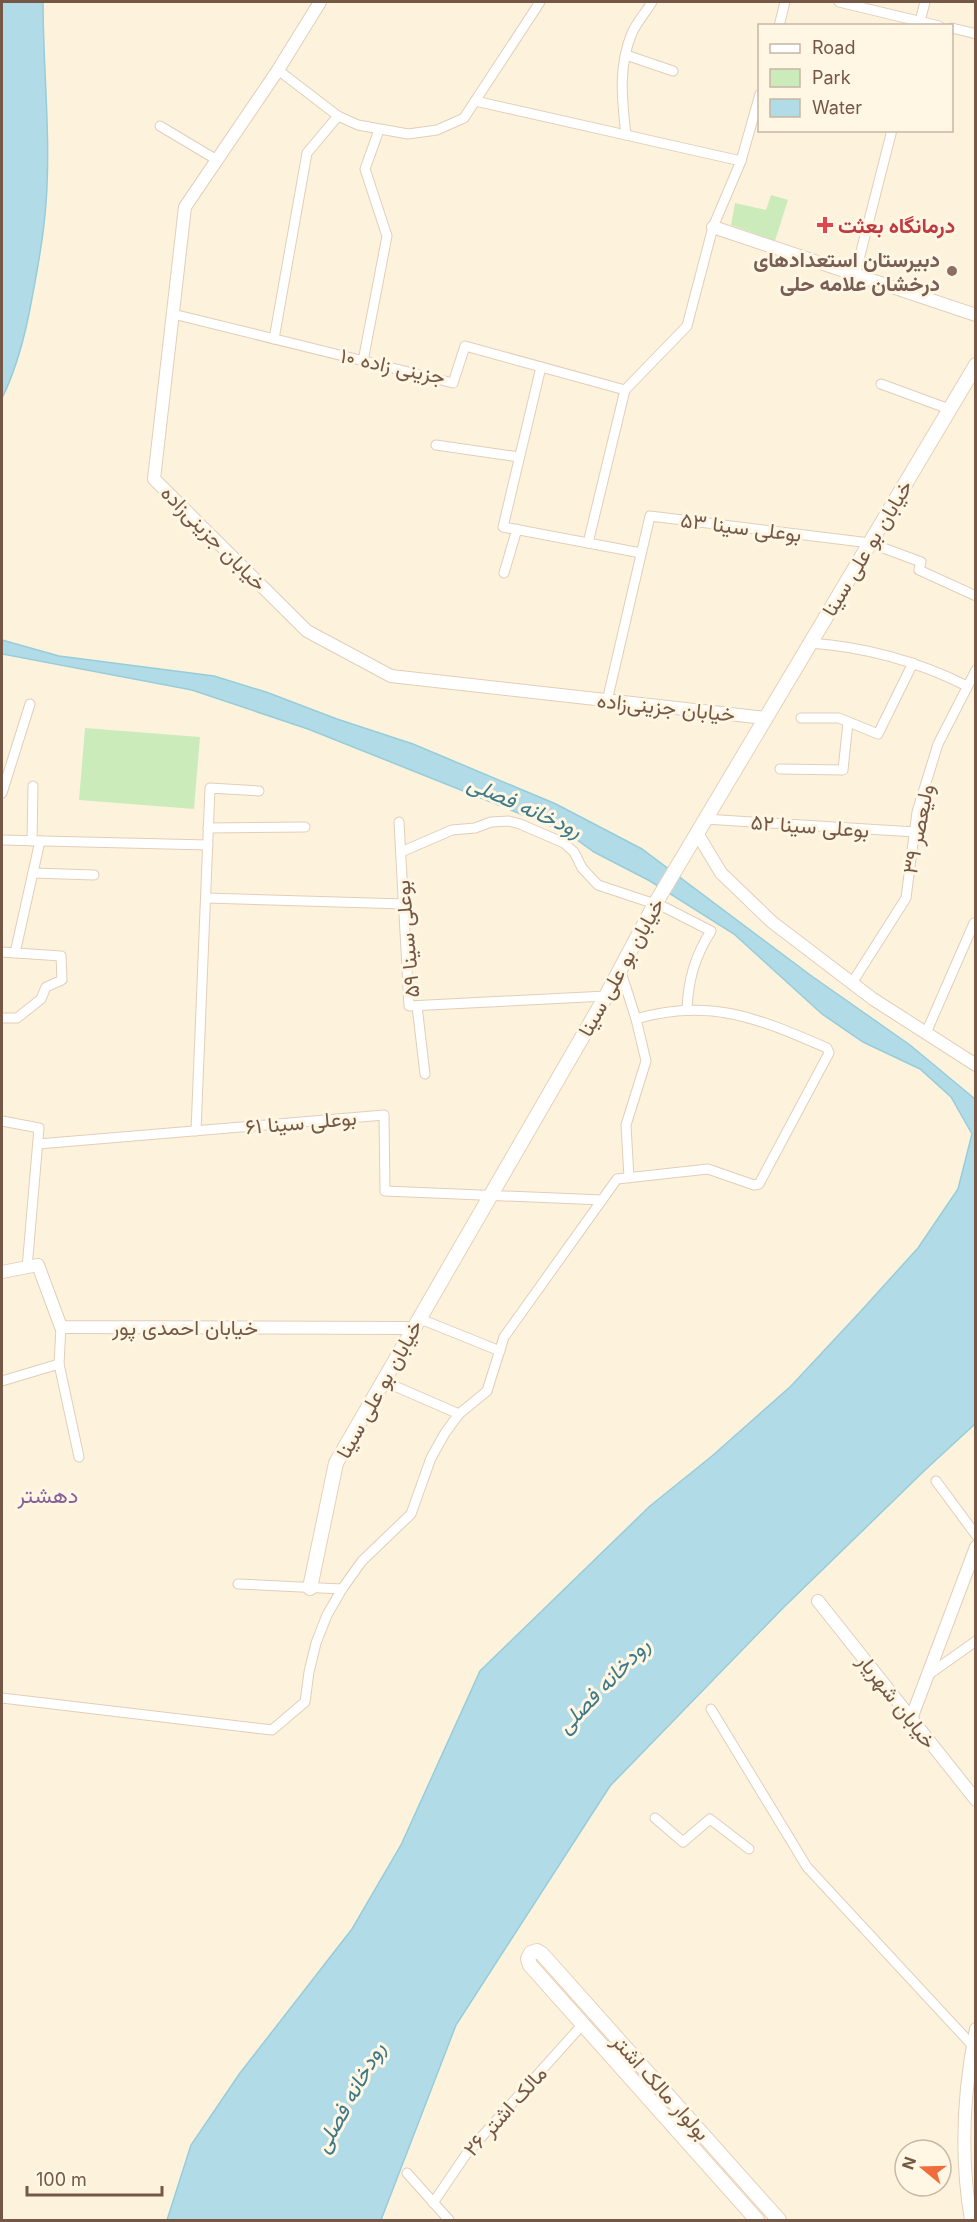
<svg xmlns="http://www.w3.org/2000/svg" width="977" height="2222" font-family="Inter,Vazirmatn,sans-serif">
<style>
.green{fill:#ccebbb}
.water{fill:#b1dce7;stroke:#97ccda;stroke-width:1.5}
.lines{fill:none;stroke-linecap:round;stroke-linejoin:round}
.minor-casing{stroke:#e1ceb9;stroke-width:11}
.tertiary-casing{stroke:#e1ceb9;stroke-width:14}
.secondary-casing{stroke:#e7d0b7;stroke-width:16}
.minor{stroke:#fff;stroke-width:9}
.tertiary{stroke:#fff;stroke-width:12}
.secondary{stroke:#fff;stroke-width:14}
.health-dot{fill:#e0444e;stroke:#fff6e4;stroke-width:2}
.education-dot{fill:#8d6e63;stroke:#fff6e4;stroke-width:2}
.labels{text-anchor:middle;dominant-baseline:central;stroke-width:6;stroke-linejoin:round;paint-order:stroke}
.health-label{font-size:21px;font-weight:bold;fill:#be3a42;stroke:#fff6e4;text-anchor:start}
.education-label{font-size:21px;font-weight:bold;fill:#785e54;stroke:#fff6e4;text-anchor:end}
.street-label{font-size:21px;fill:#745845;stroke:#fff6e4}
.water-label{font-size:22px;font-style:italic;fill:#3d7989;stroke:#fff6e4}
.neighbourhood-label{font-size:22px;fill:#886098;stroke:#fff6e4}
</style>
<rect width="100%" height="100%" fill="#fdf3dd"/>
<g class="green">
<polygon points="771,195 788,200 775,241 731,225 735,203 766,210"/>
<polygon points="85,728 200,737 194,809 79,800"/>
</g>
<g class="water">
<path d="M2 2H43C43 69 51 136 46 203 44 235 38 267 32 298 26 332 17 368 2 398Z"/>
<polygon points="2,640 59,656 214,676 266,692 337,719 413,744 556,804 642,849 813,977 910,1045 975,1099 975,1424 924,1471 782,1609 610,1786 456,2025 381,2220 167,2220 191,2145 240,2073 352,1929 401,1845 480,1671 650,1506 712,1456 791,1386 860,1312 918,1248 958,1189 972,1134 951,1097 920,1069 863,1042 822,1014 734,934 650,881 594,852 566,832 308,729 192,690 2,654"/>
</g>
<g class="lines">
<g class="minor-casing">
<g id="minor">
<polyline points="839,2 939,26"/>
<polyline points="919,25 925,2"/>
<polyline points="779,26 785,2"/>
<polyline points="952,28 976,34"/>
<polyline points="626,55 673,71"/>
<polyline points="278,70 338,116 358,125 408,134 437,130 464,118 540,2"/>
<polyline points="475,101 741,161"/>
<polyline points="160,126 217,160"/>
<path d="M626 135C622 100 618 66 632 33 637 22 646 12 652 2"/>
<polyline points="855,275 892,130"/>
<polyline points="173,314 453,383 465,346 625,390"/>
<polyline points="274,339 307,153 338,116"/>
<polyline points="363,361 387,236 365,169 379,130"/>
<polyline points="541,367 503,527 641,553"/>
<polyline points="881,384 949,409"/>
<polyline points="436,445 519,457"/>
<polyline points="588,543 625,390 687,326 713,227 741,161 760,94"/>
<polyline points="504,573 517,529"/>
<path d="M810 643C867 647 917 661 967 686"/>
<polyline points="607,701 650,516 870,543 921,562 919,570 976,596"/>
<polyline points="801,718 839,718 878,734 913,663"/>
<polyline points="780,769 843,770 848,722"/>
<polyline points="2,793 30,704"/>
<polyline points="705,819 915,832"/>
<polyline points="399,822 409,1006 606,996"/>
<polyline points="208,828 305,827"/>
<polyline points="2,840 208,845"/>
<polyline points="32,841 33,786"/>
<path d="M401 852 452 830 475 828 491 822 509 821 520 824 564 843 574 852 582 868 598 885 664 907 711 931C695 956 688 980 687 1010"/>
<polyline points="33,873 94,875"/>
<polyline points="206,898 404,904"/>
<polyline points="2,952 61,956 62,980 46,987 41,999 17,1018 2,1018"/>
<polyline points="15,953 40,841"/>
<polyline points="620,969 636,1019 646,1061 626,1125 629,1178"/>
<polyline points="852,983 906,898 917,812 938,744 976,670"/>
<polyline points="417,1006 425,1074"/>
<polyline points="926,1033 974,923"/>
<polyline points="2,1121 39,1128 27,1268"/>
<polyline points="196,1131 210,788 259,791"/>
<polyline points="38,1144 384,1115 385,1191 602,1200"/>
<polyline points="418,1318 500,1351"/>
<polyline points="61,1327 59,1364 79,1457"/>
<polyline points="2,1381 59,1364"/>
<polyline points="383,1381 459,1414"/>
<polyline points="936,1481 976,1535"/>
<polyline points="238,1584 342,1589"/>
<polyline points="928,1675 976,1641"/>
<path d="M2 1698 272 1730 305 1702 309 1672 316 1643 327 1615 342 1589 362 1561 411 1514 431 1458 445 1433 459 1414 487 1391 504 1337 617 1179 708 1169 754 1185 759 1184 829 1053 827 1048C760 1019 710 997 636 1019"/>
<polyline points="711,1709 807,1867 972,2045"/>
<polyline points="655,1818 683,1842 710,1819 749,1849"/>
<polyline points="407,2173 449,2220"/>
<polyline points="433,2203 467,2153 583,2024"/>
</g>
</g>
<g class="tertiary-casing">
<g id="tertiary">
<polyline points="320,2 278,70 185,207 154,479 307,631 391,676 765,718"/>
<polyline points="713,227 976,315"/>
<polyline points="697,833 721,873 772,922 873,999 976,1065"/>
<polyline points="2,1272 38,1265 61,1327 413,1328"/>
<polyline points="818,1601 976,1800"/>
<polyline points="911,1719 976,1547"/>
<path d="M971 2220C960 2156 963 2093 976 2029"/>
</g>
</g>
<g class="secondary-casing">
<g id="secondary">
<polyline points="310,1588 336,1463 606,996 655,904 976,365"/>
<polyline points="757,2220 530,1965 528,1959 531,1953 537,1951 542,1954 779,2220"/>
</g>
</g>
<use href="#minor" class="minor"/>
<use href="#tertiary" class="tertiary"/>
<use href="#secondary" class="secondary"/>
</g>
<path class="health-dot" d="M822 216h6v6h6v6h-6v6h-6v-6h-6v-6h6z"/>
<circle class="education-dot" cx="952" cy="271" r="6"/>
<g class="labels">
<g class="health-label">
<text x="838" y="225">درمانگاه بعثت</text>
</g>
<g class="education-label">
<text x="940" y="259">دبیرستان استعدادهای<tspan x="940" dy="24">درخشان علامه حلی</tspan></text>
</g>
<g class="street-label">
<text transform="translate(393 366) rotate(12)">جزینی زاده ۱۰</text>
<text transform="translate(741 527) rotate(7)">بوعلی سینا ۵۳</text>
<text transform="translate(214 538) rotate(45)">خیابان جزینی‌زاده</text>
<text transform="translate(867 548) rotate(-59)">خیابان بو علی سینا</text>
<text transform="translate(666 707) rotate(6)">خیابان جزینی‌زاده</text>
<text transform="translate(810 826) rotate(4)">بوعلی سینا ۵۲</text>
<text transform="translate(918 829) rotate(-79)">ولیعصر ۳۹</text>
<text transform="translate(407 939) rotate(-95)">بوعلی سینا ۵۹</text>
<text transform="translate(621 967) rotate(-61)">خیابان بو علی سینا</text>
<text transform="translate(301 1122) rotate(-5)">بوعلی سینا ۶۱</text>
<text x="185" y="1327">خیابان احمدی پور</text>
<text transform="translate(379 1389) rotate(-61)">خیابان بو علی سینا</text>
<text transform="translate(897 1701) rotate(52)">خیابان شهریار</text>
<text transform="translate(661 2087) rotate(48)">بولوار مالک اشتر</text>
<text transform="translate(505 2111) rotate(-48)">مالک اشتر ۲۶</text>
</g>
<g class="water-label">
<text transform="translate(525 806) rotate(24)">رودخانه فصلی</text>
<text transform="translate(603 1685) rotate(-46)">رودخانه فصلی</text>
<text transform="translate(349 2097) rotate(-61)">رودخانه فصلی</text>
</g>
<g class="neighbourhood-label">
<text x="48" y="1495">دهشتر</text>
</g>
</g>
<rect width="977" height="2222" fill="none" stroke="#745845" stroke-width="6"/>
<rect x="758" y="24" width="195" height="108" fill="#fff6e4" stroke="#c7b7a4" stroke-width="1.5"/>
<rect x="770" y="44" width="30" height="9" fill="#ffffff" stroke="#c7b7a4" stroke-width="1.5"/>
<text x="812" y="54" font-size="18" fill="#745845">Road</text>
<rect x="770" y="69" width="30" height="18" fill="#ccebbb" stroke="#c7b7a4" stroke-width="1.5"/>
<text x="812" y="84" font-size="18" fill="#745845">Park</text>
<rect x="770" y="99" width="30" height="18" fill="#b1dce7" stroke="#c7b7a4" stroke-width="1.5"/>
<text x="812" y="114" font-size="18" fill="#745845">Water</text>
<g transform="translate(923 2168) rotate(289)"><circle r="28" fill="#fff6e4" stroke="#c7b7a4" stroke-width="1.5"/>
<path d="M0-4.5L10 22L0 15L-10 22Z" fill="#f06c3a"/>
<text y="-9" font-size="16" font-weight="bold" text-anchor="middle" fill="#745845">N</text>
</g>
<path d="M27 2186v9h135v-9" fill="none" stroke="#745845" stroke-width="3"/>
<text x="36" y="2186" font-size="18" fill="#745845" stroke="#fff6e4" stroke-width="4.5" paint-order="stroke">100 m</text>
</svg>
